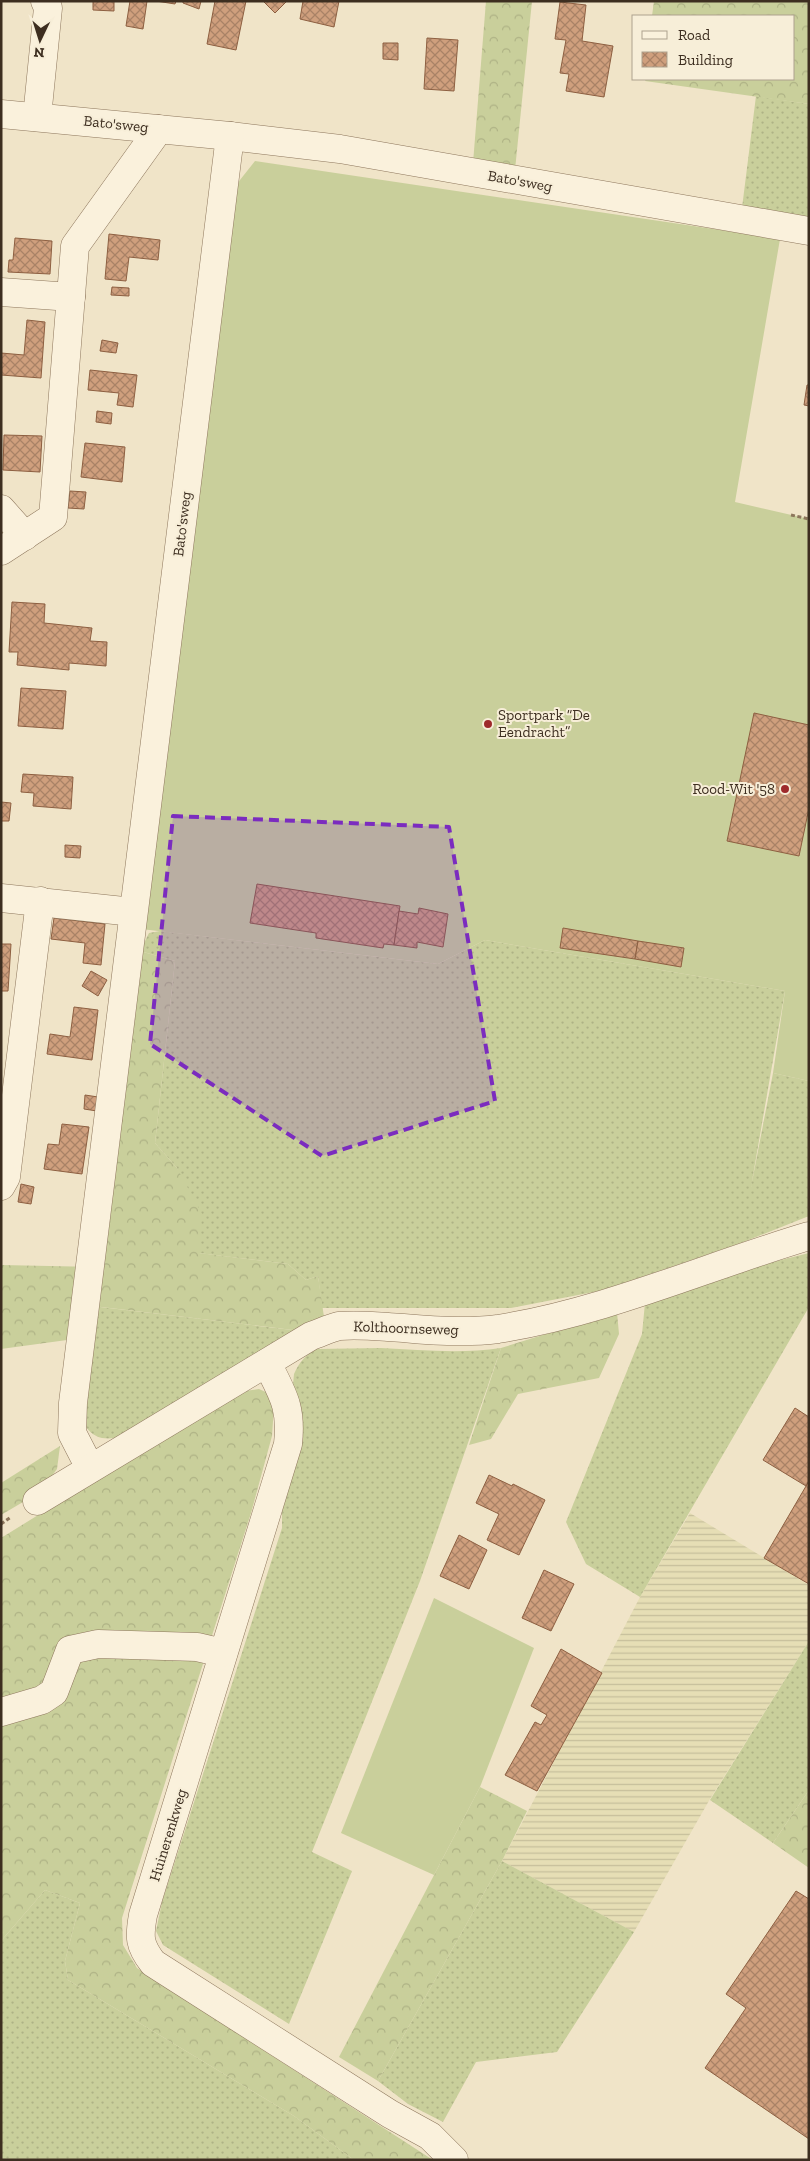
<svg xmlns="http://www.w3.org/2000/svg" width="810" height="2161" font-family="'Zilla Slab',serif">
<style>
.farmland{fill:url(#farmland-rules)}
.grass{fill:url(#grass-dots)}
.forest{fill:url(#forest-crowns)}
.garden{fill:#c9cf9b}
.building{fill:url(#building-cross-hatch);stroke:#8d5f41}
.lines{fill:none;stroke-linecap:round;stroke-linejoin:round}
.minor-casing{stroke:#8d765c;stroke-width:29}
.path{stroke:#8d765c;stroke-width:3;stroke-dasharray:4 2.5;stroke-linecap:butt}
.minor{stroke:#faf1dc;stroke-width:28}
.marked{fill:#7b2cbf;fill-opacity:0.2;stroke:#7b2cbf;stroke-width:4;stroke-dasharray:10 6;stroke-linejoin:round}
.poi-dot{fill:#9e2a2b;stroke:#f7eed8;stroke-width:2}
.labels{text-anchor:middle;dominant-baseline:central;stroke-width:4;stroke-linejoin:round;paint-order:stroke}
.street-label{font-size:15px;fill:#3d2e20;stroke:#f7eed8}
.poi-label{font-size:15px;fill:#3d2e20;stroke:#f7eed8;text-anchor:start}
</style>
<defs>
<pattern id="farmland-rules" width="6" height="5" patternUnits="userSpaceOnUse" patternTransform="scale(1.25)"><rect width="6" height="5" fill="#e6deb5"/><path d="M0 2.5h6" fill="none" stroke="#c6bf9b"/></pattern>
<pattern id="grass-dots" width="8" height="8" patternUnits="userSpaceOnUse" patternTransform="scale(1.25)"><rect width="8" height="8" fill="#c9cf9b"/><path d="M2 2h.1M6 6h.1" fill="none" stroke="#aeb285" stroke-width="1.8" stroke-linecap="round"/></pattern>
<pattern id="forest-crowns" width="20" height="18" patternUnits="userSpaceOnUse" patternTransform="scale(1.25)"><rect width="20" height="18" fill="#c9cf9b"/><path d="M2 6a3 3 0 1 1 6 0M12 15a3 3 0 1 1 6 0" fill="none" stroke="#aeb285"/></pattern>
<pattern id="building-cross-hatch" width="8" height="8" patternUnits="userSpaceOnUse" patternTransform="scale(1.25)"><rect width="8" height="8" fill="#cf9f7d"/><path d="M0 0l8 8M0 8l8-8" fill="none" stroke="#a98266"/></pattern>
</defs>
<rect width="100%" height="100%" fill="#f0e4c8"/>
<polygon class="farmland" points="690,1513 809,1585 809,1641 710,1799 634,1932 502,1861 640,1597"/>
<g class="grass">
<polygon points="756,96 809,104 809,218 742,208"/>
<polygon points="160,931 438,964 485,940 785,991 751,1187 773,1073 809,1081 809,1216 741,1243 604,1290 511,1308 322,1308 318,1276 306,1280 288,1264 198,1253 177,1168 155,1143 175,961 140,951 149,933"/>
<polygon points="809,1253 809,1307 640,1597 586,1564 566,1522 642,1334 645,1303 769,1263"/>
<path d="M92 1306 301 1331 123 1437C108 1439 96 1441 86 1427Z"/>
<path d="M381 1348C421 1350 461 1354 501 1348L420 1581 312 1852 352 1871 289 2024 163 1945 156 1931 162 1902 282 1528V1501L294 1374C299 1363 305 1355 316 1349Z"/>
<polygon points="809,1641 809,1790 773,1843 710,1800"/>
<polygon points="502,1861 634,1932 557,2052 476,2062 443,2122 408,2104 378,2081"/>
<polygon points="45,1890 80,1903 65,1961 68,1980 294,2116 354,2160 1,2160 1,1941"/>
</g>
<g class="forest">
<polygon points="486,1 532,1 515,170 473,163"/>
<polygon points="654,1 809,1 809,104 645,81 646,79 794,79 794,16 652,16"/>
<polygon points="140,951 175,961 155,1143 177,1168 202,1214 199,1253 288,1264 306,1280 318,1276 324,1317 301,1331 93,1306 67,1340 1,1349 1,1265 98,1267"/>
<polygon points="617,1312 619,1334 599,1378 518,1394 491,1439 469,1445 501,1348"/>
<polygon points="259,1389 270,1394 274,1406 272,1436 251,1513 122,1918 123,1945 137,1968 433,2160 354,2160 294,2116 68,1980 65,1961 80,1903 45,1890 1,1941 1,1538 237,1392"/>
<polygon points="60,1446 57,1469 40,1492 1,1515 1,1483"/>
<polygon points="480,1787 527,1811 502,1861 378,2081 339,2057"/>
<polygon points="809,1790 809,1868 773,1843"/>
</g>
<g class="garden">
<polygon points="255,161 780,239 735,502 809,519 809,1081 773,1073 785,991 485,940 438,964 141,929 236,185"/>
<polygon points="434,1598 534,1648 480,1787 434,1875 341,1833"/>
</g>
<g class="building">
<polygon points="93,1 114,1 114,11 93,10"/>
<polygon points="130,1 147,1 143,29 126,26"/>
<polygon points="156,1 176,1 175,4"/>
<polygon points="183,1 201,1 199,9 183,3"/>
<polygon points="215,1 246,1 236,50 207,44"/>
<polygon points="263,1 287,1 275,13"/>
<polygon points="303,1 339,1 334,27 300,19"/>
<polygon points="560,2 586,5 582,41 613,46 604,97 566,91 569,74 560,73 566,40 555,39"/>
<polygon points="427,38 458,40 454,91 424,89"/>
<polygon points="383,43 398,43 398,60 383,59"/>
<polygon points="109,234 160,240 158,260 129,257 126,281 105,279"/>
<polygon points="15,238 52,241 50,274 8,272 9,260 13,260"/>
<polygon points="112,287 129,288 129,296 111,295"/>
<polygon points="27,320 45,322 41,378 1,375 1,353 24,355"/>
<polygon points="102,340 118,343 116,353 100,351"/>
<polygon points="90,370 137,375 133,407 117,405 119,393 88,390"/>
<polygon points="807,385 809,385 809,406 804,405"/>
<polygon points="97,411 112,413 111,424 96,422"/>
<polygon points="4,435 42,436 40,472 3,470"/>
<polygon points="85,443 125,447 122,482 81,477"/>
<polygon points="70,491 86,492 84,509 68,508"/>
<polygon points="12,602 45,604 44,623 92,628 90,641 107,642 106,666 69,663 69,670 17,665 18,652 9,652"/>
<polygon points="21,688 66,691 63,729 18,726"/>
<polygon points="754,713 809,725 809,808 799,856 727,841"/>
<polygon points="23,774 73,777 71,809 33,806 34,793 21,792"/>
<polygon points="1,802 11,803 9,821 1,821"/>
<polygon points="65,845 81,846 80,858 65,857"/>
<polygon points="257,884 400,906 394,945 384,944 383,948 316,938 316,933 250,923"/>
<polygon points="419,908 448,914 443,947 417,942 417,948 394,945 399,911 418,914"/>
<polygon points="54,918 105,924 101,965 83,963 85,943 51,939"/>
<polygon points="563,928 638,941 635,959 560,948"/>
<polygon points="638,941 684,948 681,967 635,959"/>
<polygon points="1,944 11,944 8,991 1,991"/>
<polygon points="91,971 107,980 98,996 82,986"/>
<polygon points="74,1007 98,1010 92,1060 47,1054 50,1034 70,1037"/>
<polygon points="85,1095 98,1097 97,1111 84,1109"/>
<polygon points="62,1124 89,1127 82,1174 44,1169 48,1144 59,1145"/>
<polygon points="21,1184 34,1187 31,1204 18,1202"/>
<polygon points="795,1408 809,1417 809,1481 806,1486 763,1460"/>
<polygon points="489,1475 512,1486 513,1484 545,1500 519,1555 487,1540 499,1514 476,1503"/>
<polygon points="809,1481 809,1584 764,1558"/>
<polygon points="459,1535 487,1550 469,1589 440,1576"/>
<polygon points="544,1570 574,1584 551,1631 522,1618"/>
<polygon points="561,1649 602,1673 537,1791 505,1775 535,1722 541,1725 547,1715 531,1706"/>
<polygon points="796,1891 809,1899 809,2139 705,2068 746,2008 726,1994"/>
</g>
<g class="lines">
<g class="minor-casing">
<g id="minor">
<polyline points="1,114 230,136 340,149 809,231"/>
<polyline points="37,117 48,8 45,1"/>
<polyline points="1,292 71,297"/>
<polyline points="1,509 25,536"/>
<polyline points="1,551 53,517 75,246 159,129"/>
<polyline points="1,898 133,912"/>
<polyline points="1,1186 6,1177 40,901"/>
<path d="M267 1363C283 1395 292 1407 288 1444L143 1915C139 1937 139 1945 153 1963L390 2114 430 2136 454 2160"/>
<polyline points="90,1468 72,1433 73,1403 230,136"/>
<path d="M37 1501 311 1336C320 1333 330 1328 339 1326 361 1324 382 1327 403 1328 434 1331 467 1333 498 1329 605 1312 705 1267 809 1236"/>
<polyline points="1,1712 42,1700 54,1692 70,1650 98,1644 197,1647 223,1653"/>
</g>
</g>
<g class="path">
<polyline points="791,515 809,519"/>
<polyline points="1,1524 11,1517"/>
</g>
<use href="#minor" class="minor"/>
</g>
<path class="marked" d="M173 816 449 827 495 1101 322 1156 150 1044Z"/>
<g class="poi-dot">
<circle cx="488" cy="724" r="5"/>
<circle cx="785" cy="789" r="5"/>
</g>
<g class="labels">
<g class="street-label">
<text transform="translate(116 124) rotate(6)">Bato'sweg</text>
<text transform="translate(520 181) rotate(10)">Bato'sweg</text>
<text transform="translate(182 524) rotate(-83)">Bato'sweg</text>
<text transform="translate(406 1328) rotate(2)">Kolthoornseweg</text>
<text transform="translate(168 1835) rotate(-73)">Huinerenkweg</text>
</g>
<g class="poi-label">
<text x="498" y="715">Sportpark “De<tspan x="498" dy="17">Eendracht”</tspan></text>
<text x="775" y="789" text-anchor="end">Rood-Wit '58</text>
</g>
</g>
<rect width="810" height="2161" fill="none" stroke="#3d2e20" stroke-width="5"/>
<rect x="632" y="15" width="162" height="65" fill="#f7eed8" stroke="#ada18e"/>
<rect x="642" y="31" width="25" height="8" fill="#faf1dc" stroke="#ada18e"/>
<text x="678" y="40" font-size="15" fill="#3d2e20">Road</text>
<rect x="642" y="52" width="25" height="15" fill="url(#building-cross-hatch)" stroke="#ada18e"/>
<text x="678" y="65" font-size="15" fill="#3d2e20">Building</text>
<g transform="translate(40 40) rotate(184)" stroke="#f7eed8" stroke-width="4" paint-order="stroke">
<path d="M0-4L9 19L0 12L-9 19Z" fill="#3d2e20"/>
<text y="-8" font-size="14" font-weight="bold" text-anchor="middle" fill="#3d2e20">N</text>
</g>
</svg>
